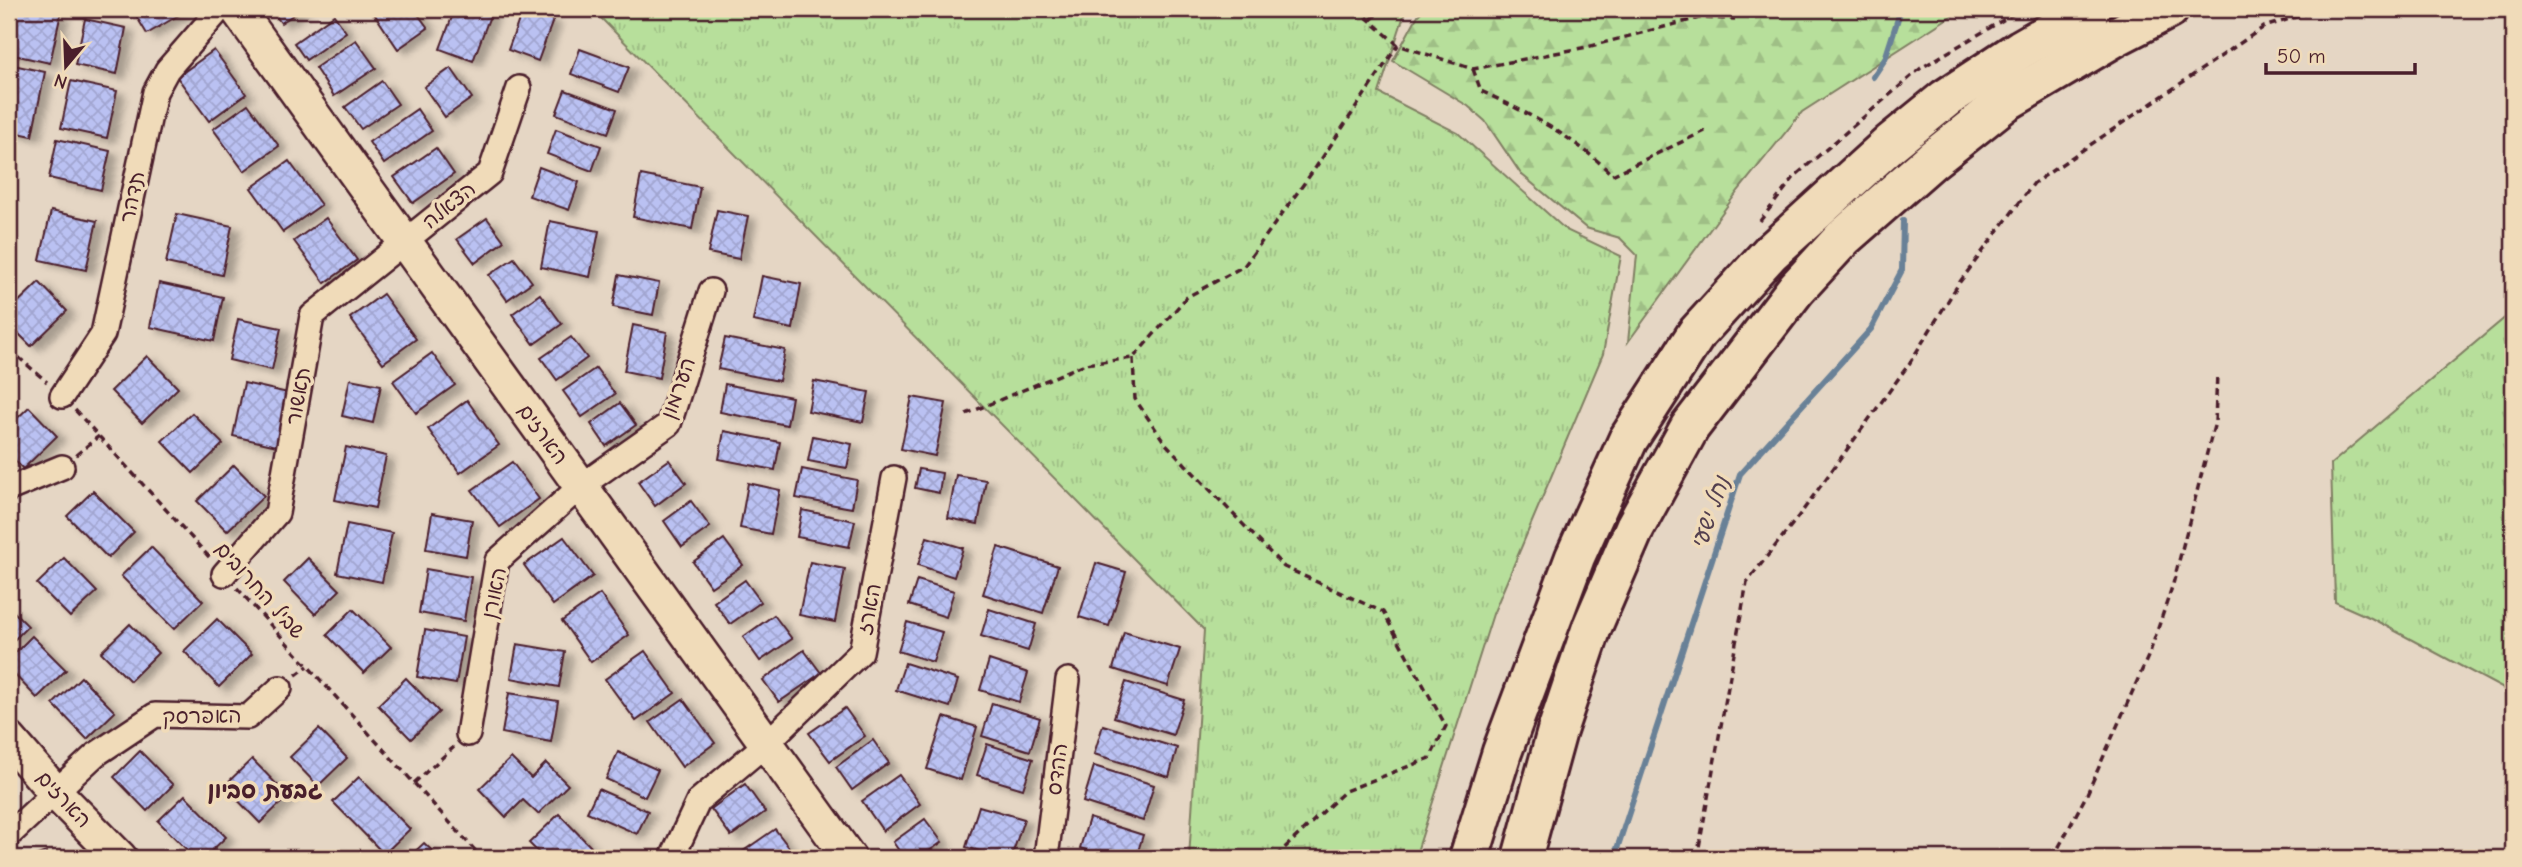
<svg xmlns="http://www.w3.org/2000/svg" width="2522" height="867" font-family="'Comic Neue','Playpen Sans Hebrew',sans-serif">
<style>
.grass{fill:url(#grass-tufts);stroke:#807f63;stroke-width:2}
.forest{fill:url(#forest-firs);stroke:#807f63;stroke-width:2}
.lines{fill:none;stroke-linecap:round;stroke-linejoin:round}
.stream{stroke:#698197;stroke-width:6}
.building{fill:url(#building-cross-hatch);stroke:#4a1f2b;stroke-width:2;filter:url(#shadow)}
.street-casing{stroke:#4a1f2b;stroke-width:28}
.secondary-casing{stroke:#4a1f2b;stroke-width:38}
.highway-casing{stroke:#4a1f2b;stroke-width:44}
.path{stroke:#4a1f2b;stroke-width:3.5;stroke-dasharray:7 5;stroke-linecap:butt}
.street{stroke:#f0dbb9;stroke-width:23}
.secondary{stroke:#f0dbb9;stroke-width:33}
.highway{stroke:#f0dbb9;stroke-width:38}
.labels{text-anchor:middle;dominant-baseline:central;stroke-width:7;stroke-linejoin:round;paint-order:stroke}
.street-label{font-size:21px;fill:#4a1f2b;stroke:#f0dbb9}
.water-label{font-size:23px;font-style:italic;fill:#54404f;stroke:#f0dbb9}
.neighbourhood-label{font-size:23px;font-weight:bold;fill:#4a1f2b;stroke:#f0dbb9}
</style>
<defs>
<pattern id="grass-tufts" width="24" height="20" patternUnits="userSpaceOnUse" patternTransform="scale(1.75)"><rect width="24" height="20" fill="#b7df9b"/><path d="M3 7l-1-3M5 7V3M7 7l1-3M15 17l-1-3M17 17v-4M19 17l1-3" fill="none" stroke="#9fbf86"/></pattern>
<pattern id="forest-firs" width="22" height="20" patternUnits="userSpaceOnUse" patternTransform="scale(1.75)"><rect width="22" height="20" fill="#b7df9b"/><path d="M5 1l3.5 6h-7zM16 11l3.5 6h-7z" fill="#9fbf86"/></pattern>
<pattern id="building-cross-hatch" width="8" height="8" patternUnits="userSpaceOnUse" patternTransform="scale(1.75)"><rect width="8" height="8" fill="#bac1f2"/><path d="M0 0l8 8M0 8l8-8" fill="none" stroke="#a1a5d0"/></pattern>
<filter id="shadow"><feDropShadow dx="8" dy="4.5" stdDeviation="3.5" flood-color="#0004"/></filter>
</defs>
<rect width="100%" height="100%" fill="#e5d6c4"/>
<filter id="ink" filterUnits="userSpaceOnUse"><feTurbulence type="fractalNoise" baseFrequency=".0143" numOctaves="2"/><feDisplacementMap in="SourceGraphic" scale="14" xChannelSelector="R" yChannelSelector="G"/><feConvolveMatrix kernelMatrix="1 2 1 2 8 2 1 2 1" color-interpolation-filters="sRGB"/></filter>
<g filter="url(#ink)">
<g class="grass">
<polygon points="592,9 1406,9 1379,93 1458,133 1566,230 1621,256 1603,354 1493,614 1415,858 1189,858 1204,630"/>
<polygon points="2513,311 2513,694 2371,618 2335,602 2331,464"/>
</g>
<polygon class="forest" points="1424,9 1962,9 1802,112 1738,191 1628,342 1637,255 1620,238 1586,228 1521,174 1485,121 1468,106 1393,61 1418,15"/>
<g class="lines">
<g class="stream">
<polyline points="1873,77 1885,59 1901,9"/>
<polyline points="1614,858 1740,474 1871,329 1902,270 1903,221"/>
</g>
</g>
<g class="building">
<polygon points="18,9 41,9 61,13 50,63 9,54"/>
<polygon points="132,9 189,9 147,34"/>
<polygon points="271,9 302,9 281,23"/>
<polygon points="371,9 414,9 428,28 398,49"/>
<polygon points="455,9 481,9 491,13 473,61 440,49"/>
<polygon points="523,9 553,20 538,61 508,50"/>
<polygon points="334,15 346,32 306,60 294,43"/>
<polygon points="85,19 126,28 117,74 75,65"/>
<polygon points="356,40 376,68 334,96 315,68"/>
<polygon points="580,49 629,67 619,92 571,74"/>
<polygon points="214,50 246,94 209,121 177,77"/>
<polygon points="9,64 45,72 32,136 9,131"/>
<polygon points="451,68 472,98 445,117 424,87"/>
<polygon points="71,81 117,91 107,138 61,128"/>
<polygon points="382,81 398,104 361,129 345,107"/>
<polygon points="565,90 617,109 608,133 556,114"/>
<polygon points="248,104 279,146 244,171 213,129"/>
<polygon points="417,109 432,131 384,164 369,142"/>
<polygon points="556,129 601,146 592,171 547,154"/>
<polygon points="57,139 110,151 101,190 49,178"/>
<polygon points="436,148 454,174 413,203 394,177"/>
<polygon points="289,161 321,205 283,232 251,188"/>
<polygon points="539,167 579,182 569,210 529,196"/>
<polygon points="641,175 700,187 692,229 633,217"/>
<polygon points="717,210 748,216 739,259 708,253"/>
<polygon points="51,211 97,221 86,270 40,260"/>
<polygon points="177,214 232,226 222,275 166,263"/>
<polygon points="326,218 357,260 325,283 294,241"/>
<polygon points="487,218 504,241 475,263 457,239"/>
<polygon points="550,221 599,231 590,277 541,267"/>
<polygon points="514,258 532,282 507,300 489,275"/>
<polygon points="619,275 659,283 653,315 613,307"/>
<polygon points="762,276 801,284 793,329 753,321"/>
<polygon points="39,282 67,311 31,346 9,324 9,311"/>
<polygon points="159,283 223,297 214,341 150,327"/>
<polygon points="383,294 416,339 383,363 350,318"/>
<polygon points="540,294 562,324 534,344 512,314"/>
<polygon points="238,319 281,328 272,370 229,360"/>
<polygon points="633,325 667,332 659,378 624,371"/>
<polygon points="571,337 587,358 557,380 541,358"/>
<polygon points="725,338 785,350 779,381 718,369"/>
<polygon points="432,353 455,385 416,413 393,381"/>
<polygon points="147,356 178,388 142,423 111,391"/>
<polygon points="596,368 615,394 582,417 563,391"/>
<polygon points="350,379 381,385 373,423 342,416"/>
<polygon points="814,381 869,392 863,422 808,411"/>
<polygon points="244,383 288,393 277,446 233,436"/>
<polygon points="725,384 792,397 787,425 720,412"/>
<polygon points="912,397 946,403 935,456 901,449"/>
<polygon points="467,400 499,445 460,473 428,429"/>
<polygon points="620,403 636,425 606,446 591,424"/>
<polygon points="29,407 57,436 23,469 9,454 9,426"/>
<polygon points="192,413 223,444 193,473 162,441"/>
<polygon points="724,431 780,442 775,470 719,459"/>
<polygon points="813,436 852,444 847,468 808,461"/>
<polygon points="346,447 386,456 375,508 335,500"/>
<polygon points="669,460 686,483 655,506 638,482"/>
<polygon points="512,462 539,499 500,527 472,490"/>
<polygon points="234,465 264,496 227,531 197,501"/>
<polygon points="802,469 857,480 852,508 796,498"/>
<polygon points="919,469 942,473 939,493 915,488"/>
<polygon points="956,475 986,480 978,524 948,518"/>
<polygon points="748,483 780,490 771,534 740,528"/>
<polygon points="93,491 134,532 108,558 67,516"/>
<polygon points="691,501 710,527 682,547 664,521"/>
<polygon points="802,510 855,521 849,547 797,537"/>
<polygon points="432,513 472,520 466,556 426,549"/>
<polygon points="347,524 392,533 382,582 337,573"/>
<polygon points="564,537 593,576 553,605 524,565"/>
<polygon points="927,537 963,548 954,577 918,565"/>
<polygon points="724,539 743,565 711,587 693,562"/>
<polygon points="151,547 203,601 174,629 121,576"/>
<polygon points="998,547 1058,566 1043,613 983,594"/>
<polygon points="64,558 97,592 70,617 37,584"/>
<polygon points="308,558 340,590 315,614 284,582"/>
<polygon points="810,562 845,569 835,622 799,615"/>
<polygon points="1096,563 1126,572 1109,626 1079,617"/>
<polygon points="426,569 471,577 464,621 419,613"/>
<polygon points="745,580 761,602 730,624 714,602"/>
<polygon points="917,580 954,591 946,617 909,605"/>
<polygon points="600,594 629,635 591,662 562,621"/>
<polygon points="9,607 28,626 9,645"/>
<polygon points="353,609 391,647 364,673 327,635"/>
<polygon points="989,609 1036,624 1028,651 981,636"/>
<polygon points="774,615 792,639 760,661 743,637"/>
<polygon points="217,619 252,654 219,687 184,651"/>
<polygon points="907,622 942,632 933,662 898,651"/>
<polygon points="130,624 158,653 130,681 101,652"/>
<polygon points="425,630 464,637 456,684 417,677"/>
<polygon points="1124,632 1180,649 1168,686 1113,669"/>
<polygon points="32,636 66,670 37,698 9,669 9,659"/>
<polygon points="517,644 565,652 559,687 511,678"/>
<polygon points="804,650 821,673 779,702 763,680"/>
<polygon points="645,651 675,693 636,721 605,679"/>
<polygon points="989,660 1028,673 1019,702 980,690"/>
<polygon points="905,663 958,680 950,707 896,690"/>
<polygon points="81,677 115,712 87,739 53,704"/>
<polygon points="406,678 439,712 411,739 378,705"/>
<polygon points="1126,682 1184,700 1173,735 1114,717"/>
<polygon points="509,693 558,701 551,742 502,733"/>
<polygon points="683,699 715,743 682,767 650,722"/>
<polygon points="992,703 1040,718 1030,751 982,736"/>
<polygon points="845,708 865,736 830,761 809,733"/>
<polygon points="944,717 977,727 961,780 927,769"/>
<polygon points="1103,725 1177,748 1169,777 1094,754"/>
<polygon points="319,729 347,758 318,786 290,757"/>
<polygon points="873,740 889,763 852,790 836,767"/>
<polygon points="987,744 1033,759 1023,789 977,775"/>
<polygon points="140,751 173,785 147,811 114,777"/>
<polygon points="618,752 658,770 645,797 606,779"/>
<polygon points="511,758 531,778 546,763 568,785 538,814 523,800 506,817 479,789"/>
<polygon points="252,759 288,796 260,823 224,786"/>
<polygon points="1094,766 1154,785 1143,821 1083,802"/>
<polygon points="899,775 920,804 883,831 862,801"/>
<polygon points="359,777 410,829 384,854 333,802"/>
<polygon points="745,784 765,812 731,836 711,809"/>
<polygon points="598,789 648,811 637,834 587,812"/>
<polygon points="185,795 226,837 204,858 195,858 158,821"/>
<polygon points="979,806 1024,819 1011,858 1003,858 966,847"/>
<polygon points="559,814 592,848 581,858 544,858 529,843"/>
<polygon points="1089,818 1143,835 1136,858 1112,858 1080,848"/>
<polygon points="925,819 942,842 919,858 904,858 893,842"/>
<polygon points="775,829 797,858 747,858 742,852"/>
<polygon points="424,843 440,858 408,858"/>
<polygon points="334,850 342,858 325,858"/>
<polygon points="46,852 48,858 29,858"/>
</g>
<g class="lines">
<g class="street-casing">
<g id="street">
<polyline points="62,396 103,334 155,92 167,70 220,9"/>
<polyline points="9,489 62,467"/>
<polyline points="224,574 277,513 312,316 490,173 519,88"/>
<polyline points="468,734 497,561 581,486 669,424 711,291"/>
<polyline points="9,835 95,755 155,715 248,717 280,688"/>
<polyline points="672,858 699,800 767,743 861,652 894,478"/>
<polyline points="1046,858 1068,680"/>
</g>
</g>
<g class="secondary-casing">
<g id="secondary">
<polyline points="237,9 849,858"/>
<polyline points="9,739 55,792 120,858"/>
</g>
</g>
<g class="highway-casing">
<g id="highway">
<polyline points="1469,858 1502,752 1575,557 1628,440 1697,333 1770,253 1891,143 1945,99 2021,49 2091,9"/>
<polyline points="1522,858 1557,731 1592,627 1635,527 1690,427 1796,289 1843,238 1932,160 2005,102 2115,37 2169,9"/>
</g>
</g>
<g class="path">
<polyline points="1357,9 1398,45 1473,69 1587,47 1699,18 1735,19"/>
<polyline points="1371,20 1382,9"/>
<path d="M1473 69 1481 91C1528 113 1577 138 1612 175L1707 130"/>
<polyline points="1760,221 1795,176 1921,68 2022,9"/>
<polyline points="9,349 47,382"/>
<polyline points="1133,358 1135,399 1165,443 1284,567 1383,612 1446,726 1430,758 1345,791 1274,858"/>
<polyline points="75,410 211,559"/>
<polyline points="966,414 1085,364 1133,358 1187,297 1244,266 1316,167 1398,45"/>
<polyline points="76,455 99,436"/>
<polyline points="237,588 482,858"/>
<polyline points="296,675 308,666"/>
<polyline points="414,783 454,747"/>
<polyline points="1697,858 1747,582 1801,513 1909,364 1959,283 2034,183 2264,27 2322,9"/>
<polyline points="2053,858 2087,794 2150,652 2173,584 2215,422 2217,374"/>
</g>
<use href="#street" class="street"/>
<use href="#secondary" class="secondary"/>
<use href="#highway" class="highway"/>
</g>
</g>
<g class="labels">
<g class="street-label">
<text transform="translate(132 197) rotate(-78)">תדהר</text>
<text transform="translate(449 205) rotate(-39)">הצאלה</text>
<text transform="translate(678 388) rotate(-70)">הערמון</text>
<text transform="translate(298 396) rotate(-80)">תאשור</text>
<text transform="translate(543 434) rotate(54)">הארזים</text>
<text transform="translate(260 590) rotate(48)">שביל החרובים</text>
<text transform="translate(494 593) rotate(-78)">האורן</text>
<text transform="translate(869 609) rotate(-79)">הארז</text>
<text transform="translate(202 716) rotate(-1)">האפרסק</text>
<text transform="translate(1057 769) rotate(-83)">ההדס</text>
<text transform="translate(64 799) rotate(47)">הארזים</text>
</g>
<g class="water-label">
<text transform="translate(1710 513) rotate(-71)">נחל ישעי</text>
</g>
<g class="neighbourhood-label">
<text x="265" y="790">גבעת סביון</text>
</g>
</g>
<rect width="2522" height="867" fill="none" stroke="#f0dbb9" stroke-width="35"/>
<rect x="18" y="18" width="2487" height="832" fill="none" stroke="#4a1f2b" stroke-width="2.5" filter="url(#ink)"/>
<g transform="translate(66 66) rotate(199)" stroke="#f0dbb9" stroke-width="5" paint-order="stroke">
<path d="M0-5L12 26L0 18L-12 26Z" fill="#4a1f2b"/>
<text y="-10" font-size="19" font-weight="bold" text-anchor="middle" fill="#4a1f2b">N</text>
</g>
<path d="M2266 63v10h149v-10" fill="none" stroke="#4a1f2b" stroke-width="3.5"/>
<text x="2277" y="63" font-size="21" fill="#4a1f2b" stroke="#f0dbb9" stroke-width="5" paint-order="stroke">50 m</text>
</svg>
